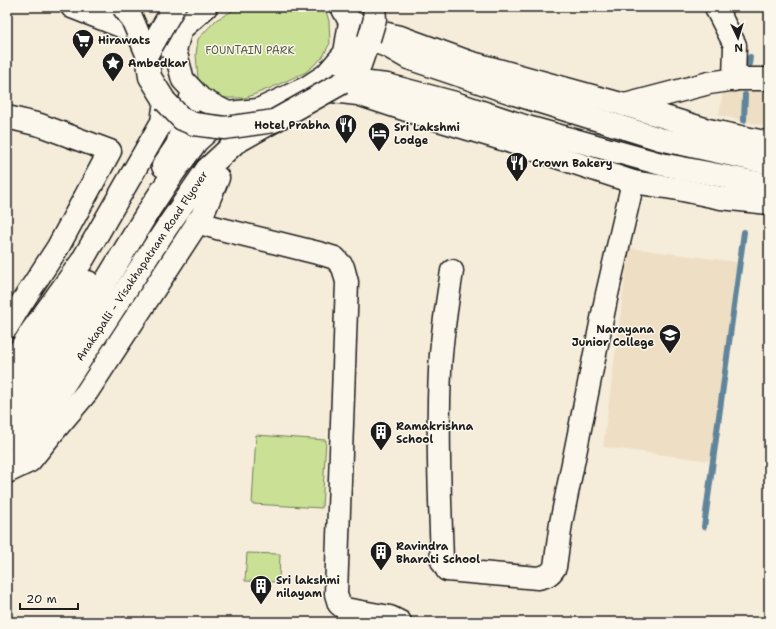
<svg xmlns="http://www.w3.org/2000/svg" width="776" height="629" font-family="'Shantell Sans',sans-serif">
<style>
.built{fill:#eedfc4}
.green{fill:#c9e095;stroke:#727e58}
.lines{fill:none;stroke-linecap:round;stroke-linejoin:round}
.stream{stroke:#60859b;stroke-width:6}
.minor-casing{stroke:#1c1c1c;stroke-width:25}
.major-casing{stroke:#1c1c1c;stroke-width:25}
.minor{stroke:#fbf7ec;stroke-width:22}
.major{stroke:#fbf7ec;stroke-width:22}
.major-bridge-casing{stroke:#1c1c1c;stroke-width:25;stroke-linecap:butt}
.major-bridge{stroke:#fbf7ec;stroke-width:22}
.labels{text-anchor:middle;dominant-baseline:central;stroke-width:3;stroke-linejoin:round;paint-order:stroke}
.poi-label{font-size:11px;font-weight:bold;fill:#1c1c1c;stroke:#fbf7ec;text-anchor:start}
.park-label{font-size:11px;fill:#505740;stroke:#fbf7ec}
.street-label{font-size:11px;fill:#1c1c1c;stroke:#fbf7ec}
</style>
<rect width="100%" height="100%" fill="#f5ecda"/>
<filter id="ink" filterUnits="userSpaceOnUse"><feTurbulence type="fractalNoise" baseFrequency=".025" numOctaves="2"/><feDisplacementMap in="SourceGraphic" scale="8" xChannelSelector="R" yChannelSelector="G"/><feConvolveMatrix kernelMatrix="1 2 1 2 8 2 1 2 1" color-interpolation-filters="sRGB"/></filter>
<g filter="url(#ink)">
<g class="built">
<polygon points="760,90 769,90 769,127 719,115 723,91"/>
<polygon points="629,248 737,262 711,461 603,447"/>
</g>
<g class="green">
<polygon points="241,7 324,7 325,8 329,21 330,43 322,58 306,72 273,87 245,98 223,98 209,92 198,78 196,55 198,39 216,20 234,10"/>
<polygon points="256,435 326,440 322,508 252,504"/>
<polygon points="247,553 280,554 279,582 245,581"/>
</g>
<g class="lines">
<g class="stream">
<polyline points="749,64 750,57"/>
<polyline points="744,120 745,95"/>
<polyline points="704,527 744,232"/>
</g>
<g class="minor-casing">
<g id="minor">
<polyline points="206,7 181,29 175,50 183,80 201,99 228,113 258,110 306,88 326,75 345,53 350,22 342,7"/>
<polyline points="717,7 717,10 735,45 734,80"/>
<polyline points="350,22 383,33 403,38 469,62 625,105 708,130 769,143"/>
<polyline points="306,88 358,94 422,115 502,139 633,182 678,189 721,198 769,203"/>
<polyline points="625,105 709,83 737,79 769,79"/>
<polyline points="7,117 40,125 110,151 58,247 19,307 7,327"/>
<polyline points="163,166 177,145 193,91"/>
<polyline points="197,222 217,228 322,254 335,258 343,267 347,282 336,594 339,604 345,609 390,617 400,622"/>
<path d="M452 271C447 304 441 338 440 371 437 435 440 498 442 561L447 570 538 578C547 576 550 575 555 567L561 523 607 294 633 182"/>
<polyline points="7,404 88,282"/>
<polyline points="7,437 95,299 149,210 174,172 197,141 228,113"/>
<polyline points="7,472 30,461 54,431 87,392 202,216 218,178"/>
</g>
</g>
<g class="major-casing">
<g id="major">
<polyline points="72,7 131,30 175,50"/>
<polyline points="342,83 359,68 369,39 389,47 408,58 515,94 660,139 769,163"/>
<polyline points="342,83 360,82 387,85 455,103 524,126 661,164 769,185"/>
<polyline points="7,371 31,332 82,261 162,122 165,101 150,77 147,54"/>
<polyline points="7,472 167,227 207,169 235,143 274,121"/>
</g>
</g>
<use href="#minor" class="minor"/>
<use href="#major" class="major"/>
<g class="major-bridge-casing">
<g id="major-bridge">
<polyline points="123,7 132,19 147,54"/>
<polyline points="369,39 375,19 374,7"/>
<polyline points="147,54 174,7"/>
<polyline points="165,101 182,119 194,124 225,128 274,121 342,83"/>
</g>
</g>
<use href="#major-bridge" class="major-bridge"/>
</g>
</g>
<defs>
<g id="supermarket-pin" transform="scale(1.15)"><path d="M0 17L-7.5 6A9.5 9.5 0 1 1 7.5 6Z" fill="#1c1c1c" stroke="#fbf7ec"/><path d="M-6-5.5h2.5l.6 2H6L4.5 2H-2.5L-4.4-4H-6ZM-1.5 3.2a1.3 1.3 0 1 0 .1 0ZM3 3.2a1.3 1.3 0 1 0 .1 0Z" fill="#fff"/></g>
<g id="sight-pin" transform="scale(1.15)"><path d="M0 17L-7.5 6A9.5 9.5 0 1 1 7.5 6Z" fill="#1c1c1c" stroke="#fbf7ec"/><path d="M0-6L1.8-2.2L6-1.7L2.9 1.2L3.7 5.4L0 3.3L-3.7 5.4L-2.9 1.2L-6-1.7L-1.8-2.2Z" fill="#fff"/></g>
<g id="restaurant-pin" transform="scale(1.15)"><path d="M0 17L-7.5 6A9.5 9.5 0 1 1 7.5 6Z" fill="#1c1c1c" stroke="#fbf7ec"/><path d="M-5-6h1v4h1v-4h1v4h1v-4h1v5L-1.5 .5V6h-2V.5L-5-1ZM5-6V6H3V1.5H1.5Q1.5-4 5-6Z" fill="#fff"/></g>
<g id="hotel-pin" transform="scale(1.15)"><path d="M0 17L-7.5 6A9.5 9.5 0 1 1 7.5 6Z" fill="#1c1c1c" stroke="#fbf7ec"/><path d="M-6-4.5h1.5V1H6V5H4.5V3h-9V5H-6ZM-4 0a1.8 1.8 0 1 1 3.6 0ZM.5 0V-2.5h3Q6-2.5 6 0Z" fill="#fff"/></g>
<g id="school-pin" transform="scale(1.15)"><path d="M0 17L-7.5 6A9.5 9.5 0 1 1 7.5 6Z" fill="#1c1c1c" stroke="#fbf7ec"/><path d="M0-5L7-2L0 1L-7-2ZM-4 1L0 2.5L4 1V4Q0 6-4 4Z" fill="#fff"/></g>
<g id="building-pin" transform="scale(1.15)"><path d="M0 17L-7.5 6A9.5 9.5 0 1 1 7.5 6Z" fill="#1c1c1c" stroke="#fbf7ec"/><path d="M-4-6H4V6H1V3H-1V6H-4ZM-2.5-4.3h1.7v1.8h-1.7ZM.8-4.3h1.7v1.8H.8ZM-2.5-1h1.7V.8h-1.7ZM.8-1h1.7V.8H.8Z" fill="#fff"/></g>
</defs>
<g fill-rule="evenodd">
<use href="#supermarket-pin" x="83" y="40"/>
<use href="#sight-pin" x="113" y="63"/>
<use href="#restaurant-pin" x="346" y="125"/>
<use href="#hotel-pin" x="379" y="133"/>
<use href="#restaurant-pin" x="517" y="163"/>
<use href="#school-pin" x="670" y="335"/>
<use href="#building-pin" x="381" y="432"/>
<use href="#building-pin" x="381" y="552"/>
<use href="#building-pin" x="261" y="586"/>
</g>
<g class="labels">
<g class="poi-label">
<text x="98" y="40">Hirawats</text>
<text x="128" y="63">Ambedkar</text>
<text x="330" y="125" text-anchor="end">Hotel Prabha</text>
<text x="394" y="127">Sri Lakshmi<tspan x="394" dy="13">Lodge</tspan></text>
<text x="532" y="163">Crown Bakery</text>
<text x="654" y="329" text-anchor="end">Narayana<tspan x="654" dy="13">Junior College</tspan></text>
<text x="396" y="426">Ramakrishna<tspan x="396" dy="13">School</tspan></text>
<text x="396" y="546">Ravindra<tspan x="396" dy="13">Bharati School</tspan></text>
<text x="276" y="580">Sri lakshmi<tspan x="276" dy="13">nilayam</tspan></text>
</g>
<g class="park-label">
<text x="250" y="50">FOUNTAIN PARK</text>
</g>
<g class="street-label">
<text transform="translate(142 266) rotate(-56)">Anakapalli - Visakhapatnam Road Flyover</text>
</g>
</g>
<rect width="776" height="629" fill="none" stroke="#fbf7ec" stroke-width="24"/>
<rect x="12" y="12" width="752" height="605" fill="none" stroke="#1c1c1c" stroke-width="1.5" filter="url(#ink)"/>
<g transform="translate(738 38) rotate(176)" stroke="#fbf7ec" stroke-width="3" paint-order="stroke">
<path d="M0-3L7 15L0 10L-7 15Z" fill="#1c1c1c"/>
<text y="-6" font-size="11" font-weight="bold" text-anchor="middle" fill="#1c1c1c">N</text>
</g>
<path d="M20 603v6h58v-6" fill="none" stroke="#1c1c1c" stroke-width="2"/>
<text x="26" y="603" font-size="12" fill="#1c1c1c" stroke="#fbf7ec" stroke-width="3" paint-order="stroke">20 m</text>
</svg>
